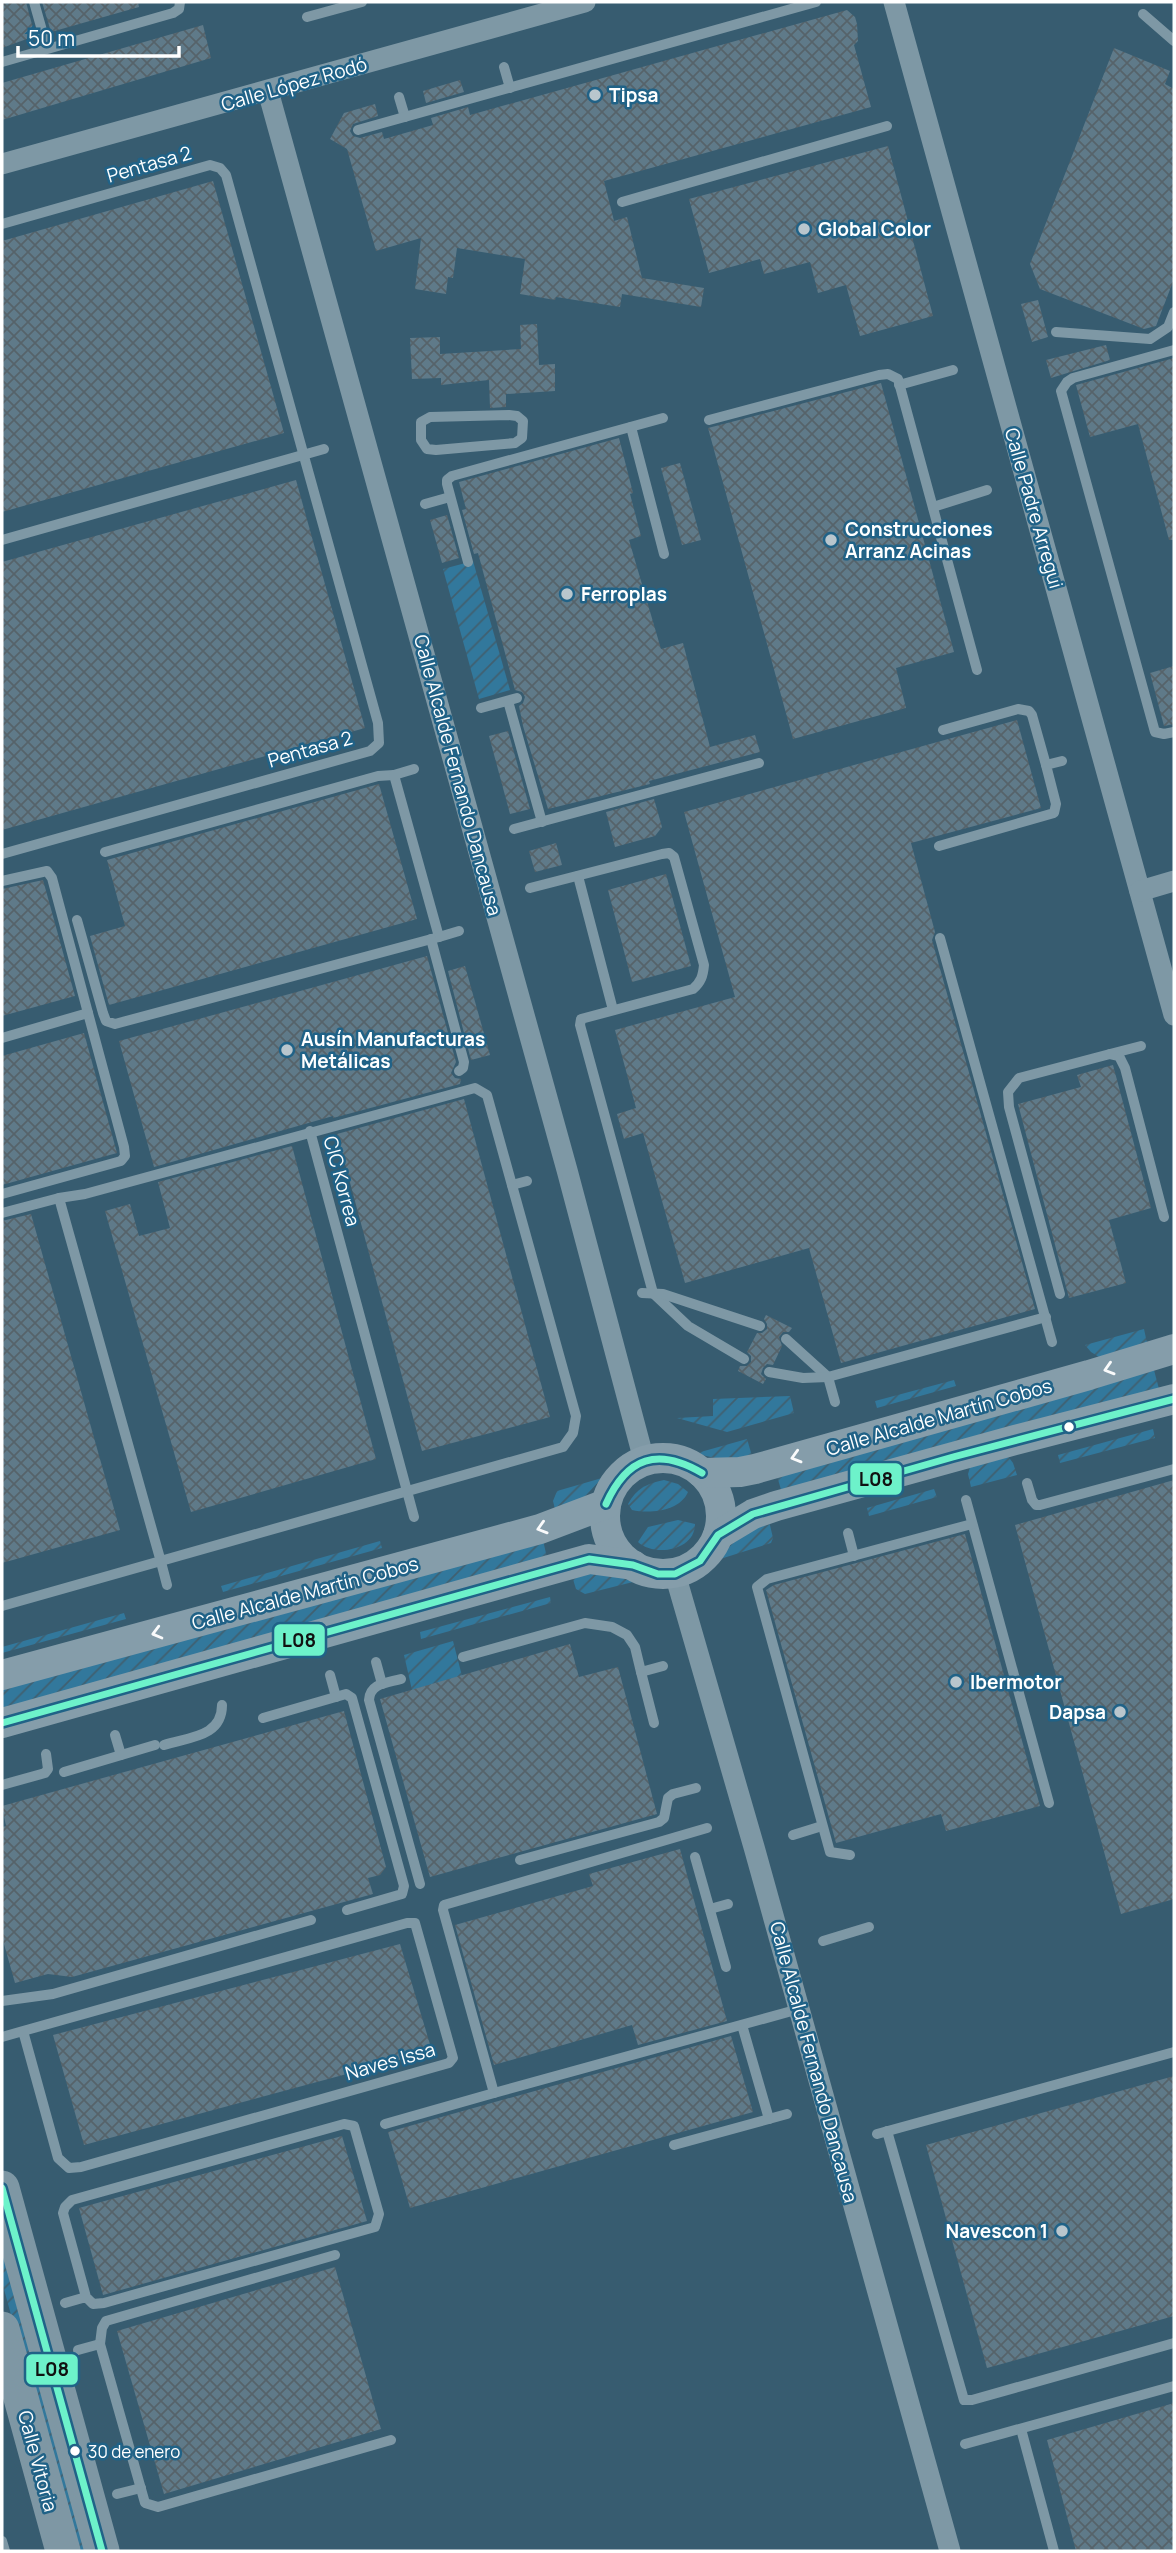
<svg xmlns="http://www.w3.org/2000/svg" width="1176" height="2553" font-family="Manrope,sans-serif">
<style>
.garden{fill:url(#garden-furrows)}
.building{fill:url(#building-cross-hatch)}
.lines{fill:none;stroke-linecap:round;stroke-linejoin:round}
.service{stroke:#7e98a5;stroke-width:10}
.minor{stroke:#7e98a5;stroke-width:21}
.secondary{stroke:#859daa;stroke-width:30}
.trunk{stroke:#7e97a4;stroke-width:35}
.bus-1-casing{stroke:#206287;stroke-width:12}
.bus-1{stroke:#6df2ca;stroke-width:7}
.oneway{stroke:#f9fafb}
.poi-dot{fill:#b9c6cd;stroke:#206287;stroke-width:2.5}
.bus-dot{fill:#fff;stroke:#206287;stroke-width:2.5}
.labels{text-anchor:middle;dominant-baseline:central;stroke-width:5;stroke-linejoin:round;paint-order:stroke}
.bus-label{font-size:17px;fill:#fff;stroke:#206287;text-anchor:start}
.street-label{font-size:19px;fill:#fff;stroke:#206287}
.poi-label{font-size:19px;font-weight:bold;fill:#fff;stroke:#206287;text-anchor:start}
.line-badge{stroke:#206287;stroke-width:2.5}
.pale-badge-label{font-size:19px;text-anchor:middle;font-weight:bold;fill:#111}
</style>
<defs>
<pattern id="garden-furrows" width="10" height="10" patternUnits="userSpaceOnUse" patternTransform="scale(1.75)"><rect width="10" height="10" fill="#32789c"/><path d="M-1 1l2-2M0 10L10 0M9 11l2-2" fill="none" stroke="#406070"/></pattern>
<pattern id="building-cross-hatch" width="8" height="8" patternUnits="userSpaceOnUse" patternTransform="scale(1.75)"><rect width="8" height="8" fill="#5f7a89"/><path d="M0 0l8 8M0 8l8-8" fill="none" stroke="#56636a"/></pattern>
</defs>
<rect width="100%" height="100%" fill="#375c70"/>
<g class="garden">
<polygon points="473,561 510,690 479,699 443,569"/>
<polygon points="1144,1329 1147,1343 1099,1357 1091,1352 1085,1345"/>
<polygon points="1154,1370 1159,1389 782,1493 777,1476"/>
<polygon points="954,1380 956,1386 877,1408 875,1401"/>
<polygon points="790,1396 794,1413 727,1432 677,1418 713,1416 713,1399"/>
<polygon points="1153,1429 1155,1438 1060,1463 1058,1455"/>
<path d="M747 1439 752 1456C732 1462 716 1460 697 1453Z"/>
<polygon points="1007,1455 1013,1463 1017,1475 971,1487 968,1474 971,1464"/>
<polygon points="602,1478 580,1502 556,1513 553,1501 557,1491"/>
<path d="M664 1480 678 1484 688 1492C680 1511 650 1514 632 1510L628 1504C637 1488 646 1484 664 1480Z"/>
<polygon points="934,1489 937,1497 869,1516 867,1508"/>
<path d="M678 1520 695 1524C695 1551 654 1557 638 1542L648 1527Z"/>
<path d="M769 1521 773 1538 771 1543 717 1560C728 1539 749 1531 769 1521Z"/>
<polygon points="543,1540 547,1558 2,1709 2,1689"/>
<polygon points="380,1541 382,1548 223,1592 221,1586"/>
<polygon points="590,1571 622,1577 633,1582 585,1594 576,1589 572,1576"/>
<polygon points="550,1597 551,1603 421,1639 420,1632"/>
<polygon points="124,1613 126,1619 2,1653 2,1647"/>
<polygon points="453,1641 462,1676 412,1690 404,1655"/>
<polygon points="2,2237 89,2551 76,2551 2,2282"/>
</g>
<g class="building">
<polygon points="2,2 26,2 35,36 2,48"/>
<polygon points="42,2 138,2 139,7 51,32"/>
<polygon points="847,10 855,17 857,24 858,41 854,45 871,107 604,181 614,221 627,217 642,278 704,288 701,307 622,294 620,307 556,297 555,300 520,294 525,259 457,248 453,278 448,277 446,294 415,289 421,238 376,251 347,149 330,139 344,113 375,104 378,116 353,124 350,131 353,136 360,138 382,132 384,139 433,125 431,118 468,107 470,115"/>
<polygon points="203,25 211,58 2,120 2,83"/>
<polygon points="1114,48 1170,71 1165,84 1174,89 1174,279 1156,326 1144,329 1040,289 1030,264"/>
<polygon points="460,80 464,92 426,103 423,91"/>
<polygon points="888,146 933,316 860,336 846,285 818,293 810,262 764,274 760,259 709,273 689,199"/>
<polygon points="213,181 284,433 2,512 2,241"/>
<polygon points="1038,300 1048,337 1032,342 1021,304"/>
<polygon points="537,324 539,365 555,364 555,391 506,394 506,407 490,408 489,380 441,385 441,378 412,379 410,338 440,337 440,354 521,349 520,325"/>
<polygon points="1106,345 1110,360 1051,378 1046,360"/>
<polygon points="1174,358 1174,540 1169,540 1138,424 1090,437 1076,385"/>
<polygon points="881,383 954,652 896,668 906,708 793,739 708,428"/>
<polygon points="619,438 633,493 630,494 641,536 629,540 661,649 683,643 710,747 755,735 760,752 649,781 650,784 548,809 523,726 519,706 523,703 525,697 522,692 515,690 478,553 474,554 462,510 466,509 459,482"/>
<polygon points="680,463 701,540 682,545 661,468"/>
<polygon points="296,480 365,728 2,830 2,562"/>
<polygon points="447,515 459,558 442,563 430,520"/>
<polygon points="1174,666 1174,724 1164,726 1150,673"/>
<polygon points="1017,720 1041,808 911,843 935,932 932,940 1035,1309 841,1363 809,1248 685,1283 643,1133 624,1139 617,1114 636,1108 615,1030 735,997 684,812"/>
<polygon points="508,731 530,809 510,814 489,736"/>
<polygon points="379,784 417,919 109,1005 90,936 125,926 107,860"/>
<polygon points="654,799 662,827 655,836 615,847 606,812"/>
<polygon points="556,843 562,865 535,872 529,851"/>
<polygon points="666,874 691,966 632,982 608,890"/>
<polygon points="43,880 75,996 2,1016 2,889"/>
<polygon points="427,956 456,1062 451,1073 455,1078 461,1079 460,1084 333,1118 333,1116 154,1167 119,1041"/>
<polygon points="465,966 490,1055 471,1060 448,971"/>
<polygon points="84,1033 117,1153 2,1185 2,1056"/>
<polygon points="1113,1065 1151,1208 1109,1220 1126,1283 1069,1298 1018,1104 1081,1087 1077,1075"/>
<polygon points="464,1099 550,1417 422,1451 337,1134"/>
<polygon points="292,1146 376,1459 191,1512 105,1211 130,1204 139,1236 170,1228 158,1182"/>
<polygon points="31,1214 120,1530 2,1563 2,1221"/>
<polygon points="766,1315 792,1328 789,1332 783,1332 779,1337 782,1346 773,1365 767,1364 763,1368 761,1374 766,1379 763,1384 738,1371 740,1366 747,1366 751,1362 751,1356 747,1352 757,1333 762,1333 767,1329 767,1324 764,1319"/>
<polygon points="1174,1480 1174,1899 1121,1914 1015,1525"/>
<polygon points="965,1534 1040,1806 946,1831 941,1814 836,1843 766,1590 774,1585"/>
<polygon points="570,1644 579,1677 618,1667 657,1814 430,1877 380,1699"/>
<polygon points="344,1711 386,1867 380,1875 368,1878 373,1894 72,1977 48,1974 15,1983 2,1937 2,1827 6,1826 2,1806"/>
<polygon points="680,1849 727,2021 638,2045 632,2025 494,2065 455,1925 593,1886 589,1874"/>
<polygon points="400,1944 432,2051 84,2145 53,2035"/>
<polygon points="731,2036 753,2112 410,2208 388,2132"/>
<polygon points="1174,2076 1174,2316 987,2368 926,2145"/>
<polygon points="342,2136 367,2221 103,2295 79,2208"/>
<polygon points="335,2267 381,2429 164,2494 117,2331"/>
<polygon points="1174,2403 1174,2551 1076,2551 1047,2440"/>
</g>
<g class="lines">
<g class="service">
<polyline points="34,2 47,48"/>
<polyline points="1143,14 1174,41"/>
<polyline points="307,17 362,2"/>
<polyline points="2,62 173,13 179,9 180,2"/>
<polyline points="504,67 510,88"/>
<polyline points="399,97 405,117"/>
<polyline points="358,130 816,2"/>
<polyline points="622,202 887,126"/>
<polyline points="2,224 210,165 220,168 226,175 378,723 379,743 370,751 2,854"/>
<polyline points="1056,332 1150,339 1168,327 1174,312"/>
<polyline points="1174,350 1073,378 1067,382 1061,391 1155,732 1164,734 1174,732"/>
<polyline points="899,385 953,370"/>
<polygon points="509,415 517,416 523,421 522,438 515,443 436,450 427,449 421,440 421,422 430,417"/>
<polyline points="709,420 879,375 888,374 898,379 977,670"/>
<polyline points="631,427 664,554"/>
<polyline points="425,504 450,497"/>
<polyline points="933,507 987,490"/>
<polyline points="2,540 324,449"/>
<polyline points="468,562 447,484 447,480 452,476 663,418"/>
<polyline points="508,701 542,822"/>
<polyline points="481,708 517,698"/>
<polyline points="943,730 1018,709 1029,711 1032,715 1046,765"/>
<polyline points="514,829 759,763"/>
<polyline points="939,846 1054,813 1056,804 1046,765 1062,761"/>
<polyline points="105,852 378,776 394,775"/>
<polyline points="578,876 613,1010"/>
<polyline points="2,881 47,871 52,878 88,1013"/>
<path d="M530 888 662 854 669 853 674 857 704 965C703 976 701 982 693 989L581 1019 580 1025 653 1293 688 1326 744 1359"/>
<polyline points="77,920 103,1013 106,1021 115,1024 439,937 394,775 414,769"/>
<polyline points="439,937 459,931"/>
<polyline points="940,938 1052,1342"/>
<polyline points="431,939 464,1062 463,1068 459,1071"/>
<polyline points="2,1038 88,1013 124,1147 125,1156 121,1161 2,1194"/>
<polyline points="1110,1054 1141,1046"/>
<polyline points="310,1131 414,1517"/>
<polyline points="512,1185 527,1181"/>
<polyline points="2,1213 59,1198"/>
<polyline points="642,1293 663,1294 760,1326"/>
<polyline points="1060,1294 1009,1107 1008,1092 1019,1078 1110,1054 1119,1056 1125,1068 1164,1217"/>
<polyline points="786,1339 828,1377 835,1402"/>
<polyline points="769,1372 803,1378 828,1377 1046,1317"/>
<polyline points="1027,1483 1032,1500 1036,1505 1040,1505 1174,1469"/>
<polyline points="966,1500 1049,1803"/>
<polyline points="848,1533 854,1556"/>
<polyline points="2,1606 563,1447 573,1433 576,1416 487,1095 475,1088 85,1194 59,1198 161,1562 167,1585"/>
<polyline points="463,1657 585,1623 612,1627 627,1635 635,1647 641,1672 663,1666"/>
<polyline points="376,1662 382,1684"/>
<polyline points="641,1672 654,1723"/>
<polyline points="330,1675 336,1697"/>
<path d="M401 1679C387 1683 370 1683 369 1700L420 1884"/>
<polyline points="263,1718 346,1694 352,1698 404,1886 402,1894 347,1910"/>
<polyline points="115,1735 121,1755"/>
<path d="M164 1745C189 1737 222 1737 222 1705"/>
<polyline points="64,1772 155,1745"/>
<polyline points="2,1785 45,1773 48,1769 46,1754"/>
<polyline points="793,1835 822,1826"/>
<polyline points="850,1855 830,1852 757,1587 767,1579 972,1524"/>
<polyline points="695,1857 726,1967"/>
<polyline points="520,1860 659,1822 664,1818 668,1798 673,1794 696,1788"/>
<polyline points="710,1909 728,1904"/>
<polyline points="823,1941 869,1927"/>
<polyline points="2,2001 53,1994 311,1920"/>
<polyline points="742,2025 769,2119"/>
<polyline points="2,2037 23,2031 407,1923 415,1923 453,2058 449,2063 81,2167 69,2168 58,2158 23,2031"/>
<polyline points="494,2093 799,2009"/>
<polyline points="385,2124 494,2093 443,1910 444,1905 707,1828"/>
<polyline points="887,2131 964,2400 972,2400 1174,2343"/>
<polyline points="877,2134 1174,2052"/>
<polyline points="674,2145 787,2114"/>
<polyline points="335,2255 106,2321 102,2328 100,2344 145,2503 158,2507 391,2440"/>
<polyline points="65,2303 86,2297 63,2213 65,2207 72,2200 344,2124 354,2126 379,2214 375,2227 104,2303 93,2304 86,2297"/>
<polyline points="78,2350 100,2344"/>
<polyline points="1021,2429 1054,2551"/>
<polyline points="965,2444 1174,2386"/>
<polyline points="117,2494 141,2488"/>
<polyline points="2,2541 5,2551"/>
</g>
<g class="minor">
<polyline points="894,2 1174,1015"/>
<polyline points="268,91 567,1170 644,1460"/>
<polyline points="2,164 585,2"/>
<polyline points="1140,891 1174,881"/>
<polyline points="675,1574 754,1847 950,2551"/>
</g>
<g class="secondary">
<circle cx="663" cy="1516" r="58"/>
<polyline points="702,1473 740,1472 755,1469 1089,1375 1174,1349"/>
<polyline points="718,1535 753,1514 776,1506 1015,1440 1174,1399"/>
<polyline points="2,1675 540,1529 606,1504"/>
<polyline points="2,1723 589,1559 633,1565"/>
</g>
<g class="trunk">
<polyline points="2,2188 102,2551"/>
<polyline points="2,2329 63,2551"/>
</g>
<g class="bus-1-casing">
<g id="bus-1">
<path d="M606 1504C627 1457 658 1447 702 1473"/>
<polyline points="2,1723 589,1559 633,1565 658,1574 675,1574 700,1561 718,1535 753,1514 953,1457 1174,1399"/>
<polyline points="2,2188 102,2551"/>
</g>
</g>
<use href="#bus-1" class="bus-1"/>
</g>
<defs><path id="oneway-chevron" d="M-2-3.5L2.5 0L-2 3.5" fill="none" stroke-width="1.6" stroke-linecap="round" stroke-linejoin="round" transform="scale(1.75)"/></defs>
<g class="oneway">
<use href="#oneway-chevron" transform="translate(1109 1369) rotate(163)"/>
<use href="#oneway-chevron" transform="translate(796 1457) rotate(164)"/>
<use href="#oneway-chevron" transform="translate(542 1528) rotate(163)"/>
<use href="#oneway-chevron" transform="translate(157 1633) rotate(165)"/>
</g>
<g class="poi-dot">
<circle cx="595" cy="95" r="7"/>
<circle cx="804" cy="229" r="7"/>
<circle cx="831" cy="540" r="7"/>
<circle cx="567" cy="594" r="7"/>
<circle cx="287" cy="1050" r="7"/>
<circle cx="956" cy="1682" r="7"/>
<circle cx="1120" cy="1712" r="7"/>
<circle cx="1062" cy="2231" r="7"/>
</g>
<g class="bus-dot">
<circle cx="1069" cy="1427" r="6"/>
<circle cx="75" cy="2451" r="6"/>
</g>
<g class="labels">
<g class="bus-label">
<text x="88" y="2451">30 de enero</text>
</g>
<g class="street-label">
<text transform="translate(294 84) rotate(-16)">Calle López Rodó</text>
<text transform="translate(149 164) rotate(-16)">Pentasa 2</text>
<text transform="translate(1034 508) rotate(74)">Calle Padre Arregui</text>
<text transform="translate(310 749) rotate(-16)">Pentasa 2</text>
<text transform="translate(458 775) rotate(75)">Calle Alcalde Fernando Dancausa</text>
<text transform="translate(342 1181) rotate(75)">CIC Korrea</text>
<text transform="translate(939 1417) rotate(-16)">Calle Alcalde Martín Cobos</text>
<text transform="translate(305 1593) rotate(-15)">Calle Alcalde Martín Cobos</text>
<text transform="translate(390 2061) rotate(-16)">Naves Issa</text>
<text transform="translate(814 2062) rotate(75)">Calle Alcalde Fernando Dancausa</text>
<text transform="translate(38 2461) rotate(75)">Calle Vitoria</text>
</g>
<g class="poi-label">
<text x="609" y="95">Tipsa</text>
<text x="818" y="229">Global Color</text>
<text x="845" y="529">Construcciones<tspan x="845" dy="22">Arranz Acinas</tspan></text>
<text x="581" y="594">Ferroplas</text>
<text x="301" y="1039">Ausín Manufacturas<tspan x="301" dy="22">Metálicas</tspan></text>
<text x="970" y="1682">Ibermotor</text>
<text x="1106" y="1712" text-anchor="end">Dapsa</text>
<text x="1048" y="2231" text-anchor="end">Navescon 1</text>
</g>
</g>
<g class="line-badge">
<rect x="849" y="1462" width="54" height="34" rx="7" fill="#6df2ca"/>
<rect x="273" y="1623" width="53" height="34" rx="7" fill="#6df2ca"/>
<rect x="25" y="2353" width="54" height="33" rx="7" fill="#6df2ca"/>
</g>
<g class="pale-badge-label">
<text x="876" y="1486">L08</text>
<text x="299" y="1647">L08</text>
<text x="52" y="2376">L08</text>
</g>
<rect width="1176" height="2553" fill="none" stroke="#ffffff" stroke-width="7"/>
<path d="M18 46v10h161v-10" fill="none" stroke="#ffffff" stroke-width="3.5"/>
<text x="28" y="46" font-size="21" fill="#ffffff" stroke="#206287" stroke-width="5" paint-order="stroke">50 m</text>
</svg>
